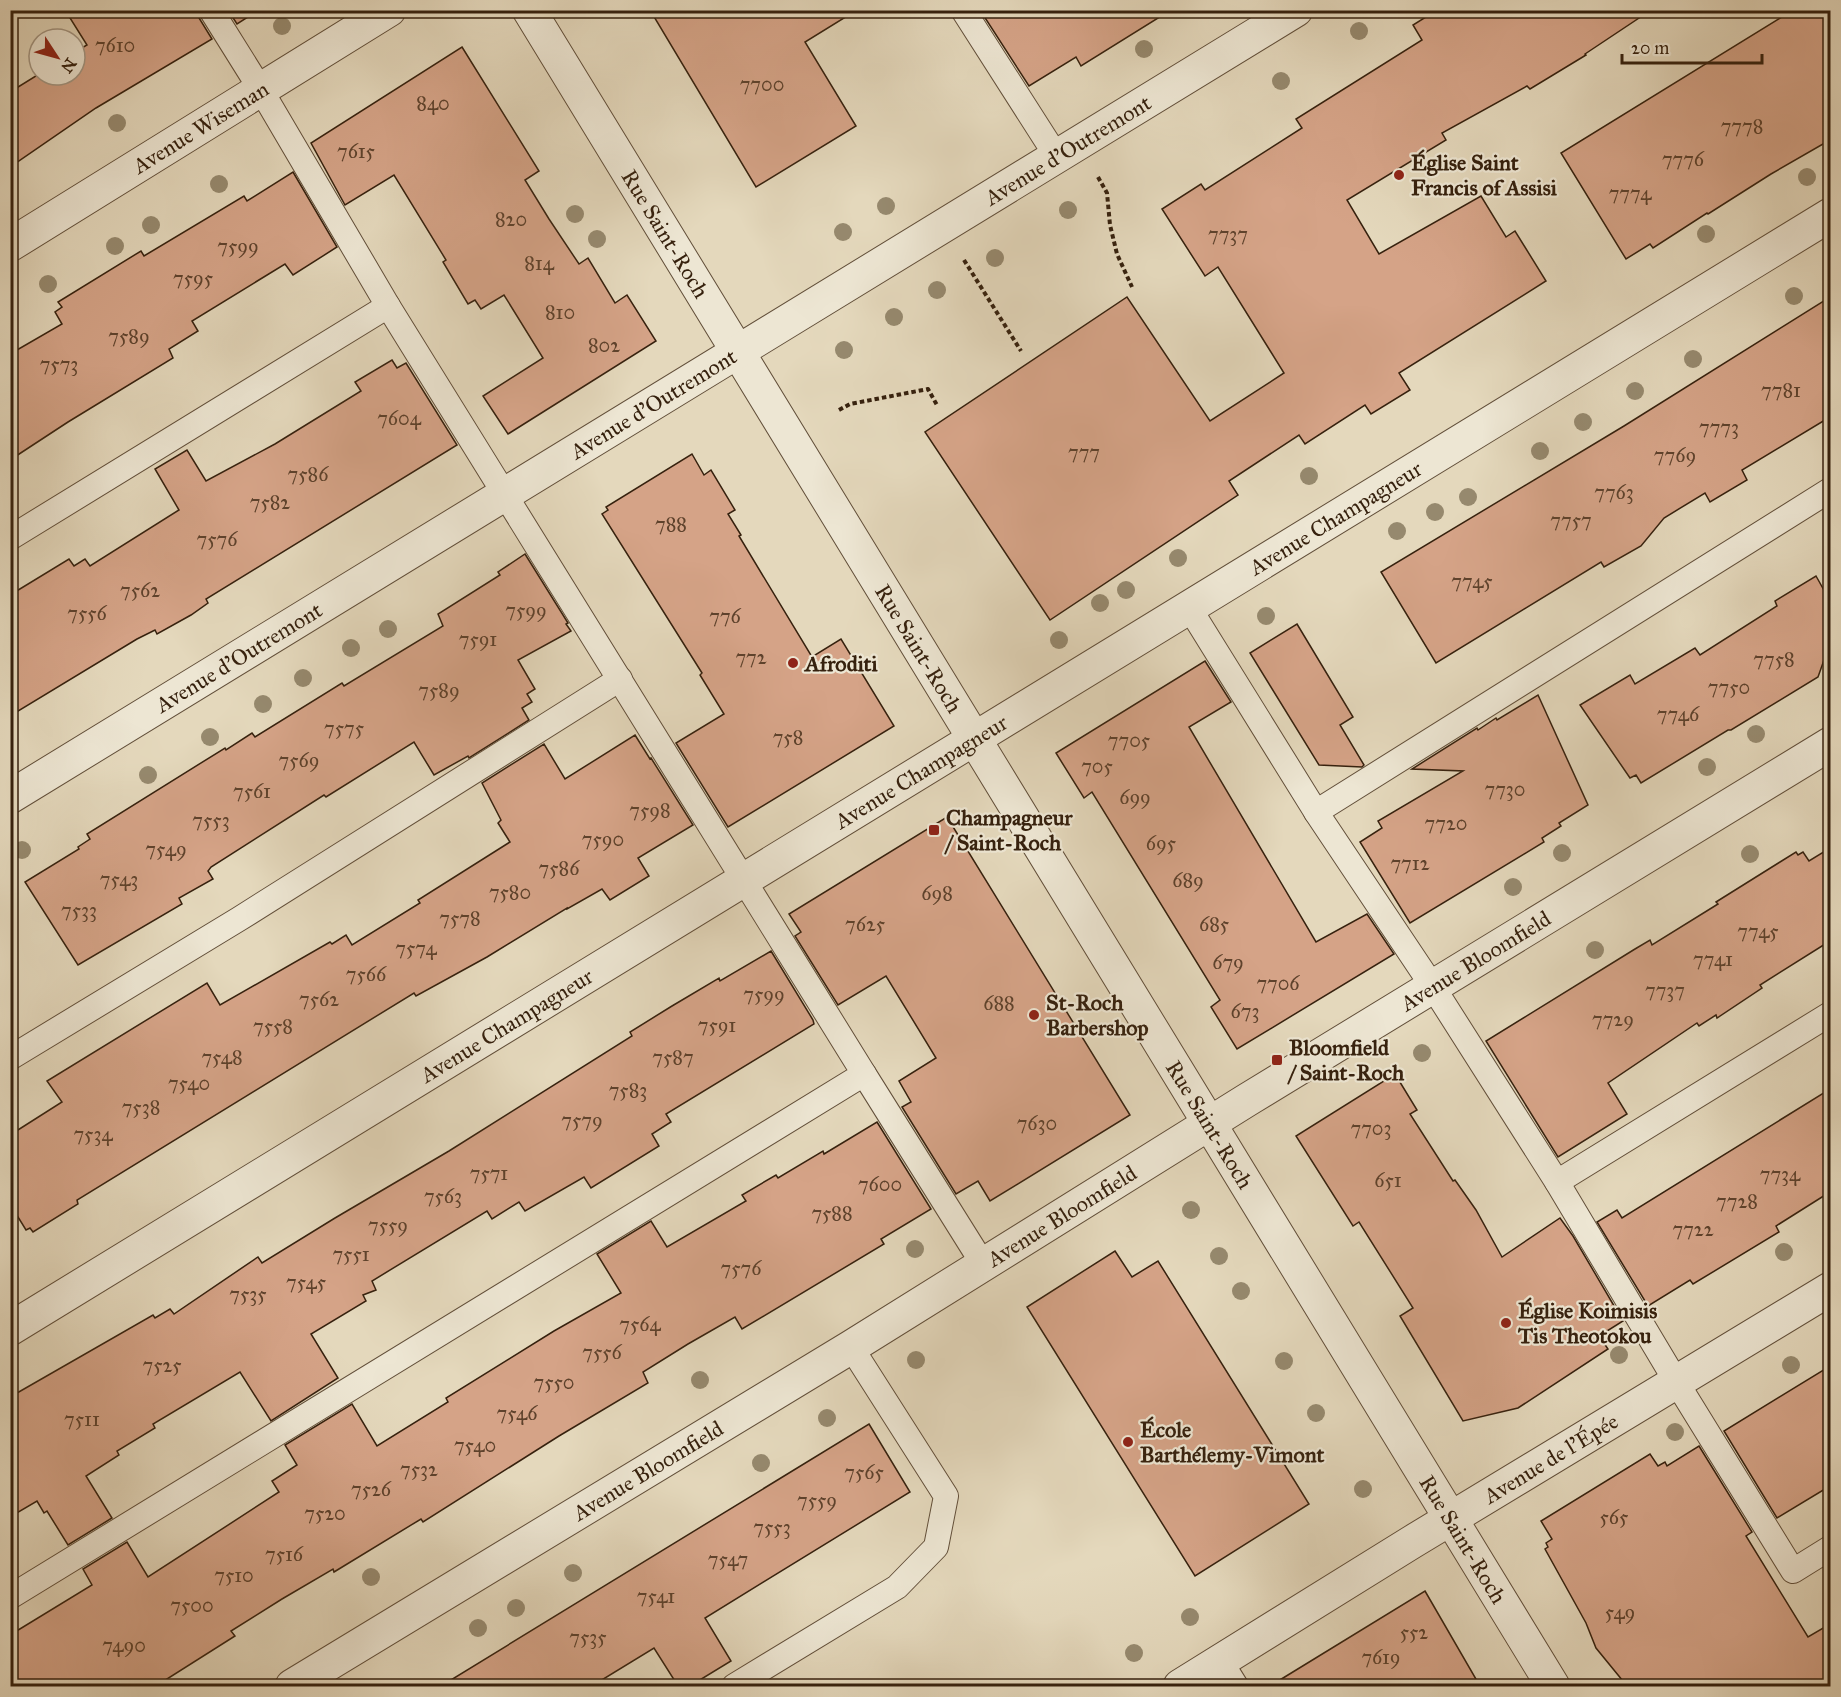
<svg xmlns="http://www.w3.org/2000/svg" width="1841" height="1697" font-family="'IM FELL Great Primer',serif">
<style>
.building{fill:#d5a387;stroke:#36210e;stroke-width:1.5}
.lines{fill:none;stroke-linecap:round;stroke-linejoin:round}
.lane-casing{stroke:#624f3a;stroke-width:26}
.street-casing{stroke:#624f3a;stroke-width:35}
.path{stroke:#36210e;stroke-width:4;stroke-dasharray:4.5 3;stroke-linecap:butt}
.lane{stroke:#ede6d3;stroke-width:24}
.street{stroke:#ede6d3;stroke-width:33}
.tree{fill:#96896e}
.poi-dot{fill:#8f2418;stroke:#ede6d3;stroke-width:2}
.labels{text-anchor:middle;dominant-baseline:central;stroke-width:4.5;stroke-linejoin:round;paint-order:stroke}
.number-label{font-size:20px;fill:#5e422c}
.street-label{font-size:22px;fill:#36210e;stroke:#ede6d3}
.poi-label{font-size:22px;font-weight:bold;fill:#36210e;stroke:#ede6d3;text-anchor:start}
</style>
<rect width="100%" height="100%" fill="#e4d8bc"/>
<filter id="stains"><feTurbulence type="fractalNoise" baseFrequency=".00333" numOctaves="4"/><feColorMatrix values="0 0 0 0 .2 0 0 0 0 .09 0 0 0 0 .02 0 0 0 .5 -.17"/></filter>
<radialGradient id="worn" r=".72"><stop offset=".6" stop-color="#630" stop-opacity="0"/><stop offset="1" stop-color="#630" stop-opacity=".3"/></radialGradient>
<g class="building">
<polygon points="65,10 197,10 199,18 212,39 96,108 10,167 10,92 39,74 75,75 75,52 87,45"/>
<polygon points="228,10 259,10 237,24"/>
<polygon points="650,10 857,10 805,42 856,126 756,187"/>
<polygon points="980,10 1171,10 1081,66 1076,57 1029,86"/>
<polygon points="1437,10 1651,10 1585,54 1586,55 1530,89 1527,86 1442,133 1446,140 1347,200 1379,254 1481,196 1506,237 1515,231 1546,281 1399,373 1410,390 1371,414 1365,405 1305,444 1299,435 1229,481 1238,495 1050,620 925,432 1127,297 1210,421 1284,373 1218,267 1205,276 1162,209 1201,184 1205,190 1302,128 1296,119 1422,40 1413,25"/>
<polygon points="1793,10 1830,10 1830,140 1771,174 1708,214 1707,213 1653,248 1650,244 1626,259 1561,153"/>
<polygon points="462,47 539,171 525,180 549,219 579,264 588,258 615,303 627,295 656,341 508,434 483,396 543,358 504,295 481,309 475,300 468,304 443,262 446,260 394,175 345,205 311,143"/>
<polygon points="293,172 337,247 293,275 285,264 192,321 198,331 169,349 173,358 68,422 10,460 10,354 62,324 55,312 62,307 58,302 141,251 144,256 244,196 247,201"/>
<polygon points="1830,297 1830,417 1742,470 1747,480 1710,502 1705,493 1664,518 1641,546 1604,567 1601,562 1436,663 1381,572 1624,426"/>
<polygon points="392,360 397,368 406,363 457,445 206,599 208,603 191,615 157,634 155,630 137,639 10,716 10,595 69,559 74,566 85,559 90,566 179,510 155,469 187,450 206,481 275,444 361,391 355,382"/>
<polygon points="692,454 704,475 711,470 735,510 728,514 741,535 739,536 812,657 841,639 894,726 728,827 676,743 724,714 700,675 702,673 602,514 608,510 606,507"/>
<polygon points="525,554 568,623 566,624 571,631 518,660 535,689 527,694 532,702 522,708 529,720 469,758 468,756 434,775 414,742 326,797 324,795 211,867 208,871 213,879 179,898 182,904 78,965 25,882 79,849 78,847 90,839 87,834 225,748 226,750 252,733 255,737 342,683 344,686 443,626 438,614 500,575 498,572"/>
<polygon points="1816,576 1830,601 1830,643 1818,677 1731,730 1728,730 1641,783 1636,775 1630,778 1580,705 1630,675 1635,684 1695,648 1700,655 1777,606 1775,601"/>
<polygon points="1297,624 1353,717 1340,725 1364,765 1362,767 1319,765 1250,653"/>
<polygon points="1205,661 1231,702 1189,727 1316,942 1367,914 1394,954 1237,1049 1211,1007 1220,1000 1092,792 1084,798 1056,753"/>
<polygon points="1538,695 1588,805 1559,823 1561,826 1542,838 1544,842 1410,923 1360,842 1382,828 1378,821 1463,771 1412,769 1477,728 1478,730 1496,718 1497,720"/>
<polygon points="635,735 650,759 651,758 693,825 638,858 649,876 610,900 602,889 567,909 567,908 487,957 416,996 414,993 77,1200 78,1204 33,1232 30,1228 26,1230 10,1204 10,1135 62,1102 47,1081 207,983 220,1005 330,942 332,944 346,935 352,945 420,903 418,900 510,842 498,823 501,820 482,783 544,744 565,779"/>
<polygon points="947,817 1130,1115 990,1201 978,1181 956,1194 902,1107 911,1102 899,1081 936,1058 886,976 838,1005 795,936 801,932 789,914"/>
<polygon points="1830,848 1830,941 1760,985 1762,988 1717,1018 1716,1015 1699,1026 1697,1023 1608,1083 1627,1114 1558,1157 1486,1041 1635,949 1650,940 1652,945 1718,904 1716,902 1796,852 1798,855 1803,852 1809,861"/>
<polygon points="771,951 813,1020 814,1024 666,1114 671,1122 652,1134 659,1146 591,1188 584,1177 525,1211 519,1202 492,1219 487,1211 372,1281 376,1290 363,1295 366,1301 311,1334 338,1378 271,1421 240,1372 153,1424 155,1428 117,1451 119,1455 86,1476 112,1518 68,1545 47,1511 44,1513 37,1501 10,1517 10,1397 153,1315 155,1318 170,1309 174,1314 258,1257 262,1263 335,1218 449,1151 632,1036 630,1032 672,1006 719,978 720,981"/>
<polygon points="1395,1074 1417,1110 1410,1114 1453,1181 1455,1180 1476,1210 1502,1257 1560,1218 1573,1236 1623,1321 1599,1336 1608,1349 1518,1408 1463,1421 1400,1316 1413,1308 1359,1222 1353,1226 1296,1136"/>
<polygon points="1830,1089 1830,1192 1776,1226 1779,1232 1693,1284 1690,1280 1648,1306 1597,1222 1617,1210 1622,1218"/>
<polygon points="877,1122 931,1209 881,1239 884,1244 742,1329 735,1317 688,1344 643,1372 648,1383 559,1436 423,1522 421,1519 334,1572 333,1569 282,1599 231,1631 235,1636 156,1686 10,1686 10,1635 92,1585 83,1569 127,1542 148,1577 279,1492 272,1481 297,1465 285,1445 352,1404 377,1446 448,1402 446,1398 554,1331 621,1293 597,1254 651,1221 667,1247 746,1201 742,1195 776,1175 778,1178 823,1151 824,1154"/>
<polygon points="1115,1251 1132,1277 1158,1261 1309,1504 1195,1576 1027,1307"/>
<polygon points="1830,1366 1830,1486 1777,1518 1724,1431"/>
<polygon points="869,1424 910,1492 705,1618 731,1661 690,1686 678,1686 654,1648 592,1686 441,1686"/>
<polygon points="1699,1446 1752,1532 1746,1536 1808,1637 1830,1624 1830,1686 1627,1686 1596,1648 1586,1623 1545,1549 1548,1547 1546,1543 1552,1539 1541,1521 1650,1454 1658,1466 1665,1462 1667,1466"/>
<polygon points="1425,1591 1480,1686 1270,1686"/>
</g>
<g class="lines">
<g class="lane-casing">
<g id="lane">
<polyline points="963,10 1057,157"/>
<polyline points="10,538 388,306"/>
<polyline points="1190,609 1316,812 1433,987 1557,1182 1677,1383 1793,1571 1830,1548"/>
<polyline points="1316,812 1830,490"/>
<polyline points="10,1058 239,919 620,679"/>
<polyline points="864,1074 983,1264"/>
<polyline points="1557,1182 1830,1014"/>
<polyline points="10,1597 864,1074 388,306 261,90 211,10"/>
<polyline points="1221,1662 1236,1686"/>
<polyline points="734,1686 897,1587 936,1547 946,1496 851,1347"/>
</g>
</g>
<g class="street-casing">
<g id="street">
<path id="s1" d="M529 10 1553 1686"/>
<path id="s2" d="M10 245 389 10"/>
<path id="s3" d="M10 797 1296 10"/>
<path id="s4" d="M10 1329 1830 215"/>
<path id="s5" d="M292 1686 851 1347 1247 1100 1830 744"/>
<path id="s6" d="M1180 1686 1412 1542 1830 1289"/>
</g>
</g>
<g class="path">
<polyline points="1098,177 1107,193 1110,225 1117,254 1132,287"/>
<polyline points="964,260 1021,351"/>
<polyline points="839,410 850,404 928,389 938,407"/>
</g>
<use href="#lane" class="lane"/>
<use href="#street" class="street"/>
</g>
<g class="tree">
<circle cx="282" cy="26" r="9"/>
<circle cx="1359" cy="31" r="9"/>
<circle cx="1144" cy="49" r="9"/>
<circle cx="1281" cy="81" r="9"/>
<circle cx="117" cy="123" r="9"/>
<circle cx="1807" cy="177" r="9"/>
<circle cx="219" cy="184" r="9"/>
<circle cx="886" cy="206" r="9"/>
<circle cx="1068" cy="210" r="9"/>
<circle cx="575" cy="214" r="9"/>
<circle cx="151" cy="225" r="9"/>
<circle cx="843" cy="232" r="9"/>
<circle cx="1706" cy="234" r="9"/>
<circle cx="597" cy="239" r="9"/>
<circle cx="115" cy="246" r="9"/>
<circle cx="995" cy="258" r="9"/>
<circle cx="48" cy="284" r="9"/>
<circle cx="937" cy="290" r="9"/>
<circle cx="1794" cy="296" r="9"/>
<circle cx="894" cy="317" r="9"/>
<circle cx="844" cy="350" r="9"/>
<circle cx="1693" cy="359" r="9"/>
<circle cx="1635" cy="391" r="9"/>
<circle cx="1583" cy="422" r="9"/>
<circle cx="1540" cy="451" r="9"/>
<circle cx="1309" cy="476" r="9"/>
<circle cx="1468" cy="497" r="9"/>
<circle cx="1435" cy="512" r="9"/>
<circle cx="1397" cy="531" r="9"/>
<circle cx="1178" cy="558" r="9"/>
<circle cx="1126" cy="590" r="9"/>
<circle cx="1100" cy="603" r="9"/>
<circle cx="1266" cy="616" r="9"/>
<circle cx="388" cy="629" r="9"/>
<circle cx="1059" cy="640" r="9"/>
<circle cx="351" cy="648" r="9"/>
<circle cx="303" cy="678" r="9"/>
<circle cx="263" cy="704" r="9"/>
<circle cx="1756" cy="734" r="9"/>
<circle cx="210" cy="737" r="9"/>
<circle cx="1707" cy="767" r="9"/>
<circle cx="148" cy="775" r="9"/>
<circle cx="22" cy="850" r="9"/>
<circle cx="1562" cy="853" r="9"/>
<circle cx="1750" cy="854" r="9"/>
<circle cx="1513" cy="887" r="9"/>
<circle cx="1595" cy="950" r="9"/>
<circle cx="1422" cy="1053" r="9"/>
<circle cx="1191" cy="1210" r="9"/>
<circle cx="915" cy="1249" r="9"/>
<circle cx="1784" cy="1252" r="9"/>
<circle cx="1219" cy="1256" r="9"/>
<circle cx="1241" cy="1291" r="9"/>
<circle cx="1619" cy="1355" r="9"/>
<circle cx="916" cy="1360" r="9"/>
<circle cx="1284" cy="1361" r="9"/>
<circle cx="1791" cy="1365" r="9"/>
<circle cx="700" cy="1380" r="9"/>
<circle cx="1316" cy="1413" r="9"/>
<circle cx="827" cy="1418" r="9"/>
<circle cx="1675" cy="1432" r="9"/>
<circle cx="761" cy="1463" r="9"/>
<circle cx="1363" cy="1489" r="9"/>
<circle cx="573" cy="1573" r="9"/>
<circle cx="371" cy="1577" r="9"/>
<circle cx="516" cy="1608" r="9"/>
<circle cx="1190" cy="1617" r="9"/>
<circle cx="478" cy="1628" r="9"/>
<circle cx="1134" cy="1653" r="9"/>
</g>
<g class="poi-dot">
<circle cx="1399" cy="175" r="6"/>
<circle cx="793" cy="663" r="6"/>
<rect x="928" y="824" width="12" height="12" rx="3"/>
<circle cx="1034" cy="1015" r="6"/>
<rect x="1271" y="1054" width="12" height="12" rx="3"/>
<circle cx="1506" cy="1323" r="6"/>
<circle cx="1128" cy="1442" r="6"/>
</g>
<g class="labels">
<g class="number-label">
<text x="115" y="45">7610</text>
<text x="762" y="84">7700</text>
<text x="433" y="103">840</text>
<text x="1742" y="126">7778</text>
<text x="356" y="151">7615</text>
<text x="1683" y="159">7776</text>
<text x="1630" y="193">7774</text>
<text x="511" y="219">820</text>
<text x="1228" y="234">7737</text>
<text x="238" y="246">7599</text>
<text x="539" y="263">814</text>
<text x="193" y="278">7595</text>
<text x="560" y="312">810</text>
<text x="129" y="336">7589</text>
<text x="604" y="345">802</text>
<text x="59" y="364">7573</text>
<text x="1781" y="390">7781</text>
<text x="399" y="418">7604</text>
<text x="1719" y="427">7773</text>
<text x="1084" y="452">777</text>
<text x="1675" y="455">7769</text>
<text x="308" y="474">7586</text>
<text x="1614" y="492">7763</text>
<text x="270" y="502">7582</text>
<text x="1571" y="520">7757</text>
<text x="671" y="524">788</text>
<text x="217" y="539">7576</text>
<text x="1472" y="581">7745</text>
<text x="140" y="590">7562</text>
<text x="526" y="610">7599</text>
<text x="87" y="613">7556</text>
<text x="725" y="616">776</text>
<text x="478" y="639">7591</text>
<text x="751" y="657">772</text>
<text x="1774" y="659">7758</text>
<text x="1729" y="687">7750</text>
<text x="439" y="690">7589</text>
<text x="1678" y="714">7746</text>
<text x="344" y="728">7575</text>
<text x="788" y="737">758</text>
<text x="1129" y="740">7705</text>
<text x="299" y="760">7569</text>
<text x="1097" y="766">705</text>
<text x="1505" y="789">7730</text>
<text x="252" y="791">7561</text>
<text x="1135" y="797">699</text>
<text x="650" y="810">7598</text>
<text x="211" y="820">7553</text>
<text x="1446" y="823">7720</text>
<text x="603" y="839">7590</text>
<text x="1161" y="843">695</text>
<text x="166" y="849">7549</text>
<text x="1410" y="863">7712</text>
<text x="559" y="868">7586</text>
<text x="119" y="879">7543</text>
<text x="1188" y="880">689</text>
<text x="510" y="892">7580</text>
<text x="937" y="893">698</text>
<text x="79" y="910">7533</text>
<text x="460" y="918">7578</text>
<text x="865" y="924">7625</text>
<text x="1214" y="924">685</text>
<text x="1758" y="931">7745</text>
<text x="416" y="948">7574</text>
<text x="1713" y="959">7741</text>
<text x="1228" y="962">679</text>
<text x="366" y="974">7566</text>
<text x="1278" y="983">7706</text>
<text x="1665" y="990">7737</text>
<text x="764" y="994">7599</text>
<text x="319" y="999">7562</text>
<text x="999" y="1003">688</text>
<text x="1245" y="1011">673</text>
<text x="1613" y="1019">7729</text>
<text x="717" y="1025">7591</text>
<text x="273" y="1026">7558</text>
<text x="222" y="1057">7548</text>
<text x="673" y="1057">7587</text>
<text x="189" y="1083">7540</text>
<text x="628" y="1090">7583</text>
<text x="141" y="1107">7538</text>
<text x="582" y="1120">7579</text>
<text x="1037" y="1123">7630</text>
<text x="1371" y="1128">7703</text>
<text x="93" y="1134">7534</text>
<text x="489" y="1173">7571</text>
<text x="1780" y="1174">7734</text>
<text x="1388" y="1180">651</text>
<text x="880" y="1184">7600</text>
<text x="443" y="1196">7563</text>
<text x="1737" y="1201">7728</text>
<text x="832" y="1213">7588</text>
<text x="388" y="1225">7559</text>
<text x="1693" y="1229">7722</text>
<text x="351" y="1254">7551</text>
<text x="741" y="1268">7576</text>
<text x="306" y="1282">7545</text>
<text x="248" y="1294">7535</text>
<text x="640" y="1324">7564</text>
<text x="602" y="1352">7556</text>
<text x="162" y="1365">7525</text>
<text x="554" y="1382">7550</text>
<text x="517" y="1413">7546</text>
<text x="82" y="1419">7511</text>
<text x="475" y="1445">7540</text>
<text x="419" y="1469">7532</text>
<text x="864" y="1472">7565</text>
<text x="371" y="1489">7526</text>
<text x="817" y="1500">7559</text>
<text x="325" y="1513">7520</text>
<text x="1614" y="1517">565</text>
<text x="772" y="1527">7553</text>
<text x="284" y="1554">7516</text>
<text x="728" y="1559">7547</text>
<text x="234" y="1575">7510</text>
<text x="656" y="1596">7541</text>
<text x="192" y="1605">7500</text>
<text x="1620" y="1612">549</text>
<text x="1414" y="1632">552</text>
<text x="588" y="1637">7535</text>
<text x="124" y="1645">7490</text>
<text x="1381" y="1657">7619</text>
</g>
<g class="street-label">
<text stroke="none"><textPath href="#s2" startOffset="224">Avenue Wiseman</textPath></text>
<text stroke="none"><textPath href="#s3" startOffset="1240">Avenue d'Outremont</textPath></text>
<text stroke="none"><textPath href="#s1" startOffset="262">Rue Saint-Roch</textPath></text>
<text stroke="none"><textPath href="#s3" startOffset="754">Avenue d'Outremont</textPath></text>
<text stroke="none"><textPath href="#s4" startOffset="1554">Avenue Champagneur</textPath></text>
<text stroke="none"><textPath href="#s1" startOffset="748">Rue Saint-Roch</textPath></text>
<text stroke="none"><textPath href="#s3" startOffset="268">Avenue d'Outremont</textPath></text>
<text stroke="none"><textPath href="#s4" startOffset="1068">Avenue Champagneur</textPath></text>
<text stroke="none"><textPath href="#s5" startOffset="1388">Avenue Bloomfield</textPath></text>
<text stroke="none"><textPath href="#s4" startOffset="582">Avenue Champagneur</textPath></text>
<text stroke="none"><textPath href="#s1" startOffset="1306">Rue Saint-Roch</textPath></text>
<text stroke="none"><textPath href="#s5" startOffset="902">Avenue Bloomfield</textPath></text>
<text stroke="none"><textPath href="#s6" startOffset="435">Avenue de l'Épée</textPath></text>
<text stroke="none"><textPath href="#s5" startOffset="416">Avenue Bloomfield</textPath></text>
<text stroke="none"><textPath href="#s1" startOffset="1792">Rue Saint-Roch</textPath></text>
</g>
<g class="poi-label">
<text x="1411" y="162">Église Saint<tspan x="1411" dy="25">Francis of Assisi</tspan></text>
<text x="805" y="663">Afroditi</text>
<text x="946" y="817">Champagneur<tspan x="946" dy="25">/ Saint-Roch</tspan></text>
<text x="1046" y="1002">St-Roch<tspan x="1046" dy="25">Barbershop</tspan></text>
<text x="1289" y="1047">Bloomfield<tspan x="1289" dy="25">/ Saint-Roch</tspan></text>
<text x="1518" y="1310">Église Koimisis<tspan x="1518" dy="25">Tis Theotokou</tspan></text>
<text x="1140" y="1429">École<tspan x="1140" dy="25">Barthélemy-Vimont</tspan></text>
</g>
</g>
<rect width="1841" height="1697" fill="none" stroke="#e4d8bc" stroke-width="36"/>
<rect x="12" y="12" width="1817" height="1673" fill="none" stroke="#36210e" stroke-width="3"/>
<rect x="18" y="18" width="1805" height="1661" fill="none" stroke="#36210e" stroke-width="1.5"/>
<g transform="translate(57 57) rotate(126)"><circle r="28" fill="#ede6d3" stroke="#a49784" stroke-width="1.5"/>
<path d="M0-4.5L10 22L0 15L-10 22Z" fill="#8f2418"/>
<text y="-9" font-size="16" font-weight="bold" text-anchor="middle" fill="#36210e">N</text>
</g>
<path d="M1622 54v9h140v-9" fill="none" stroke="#36210e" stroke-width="3"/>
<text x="1631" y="54" font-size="18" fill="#36210e" stroke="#ede6d3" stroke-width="4.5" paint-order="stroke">20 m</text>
<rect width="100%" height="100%" filter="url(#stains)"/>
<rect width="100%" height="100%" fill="url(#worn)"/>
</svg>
